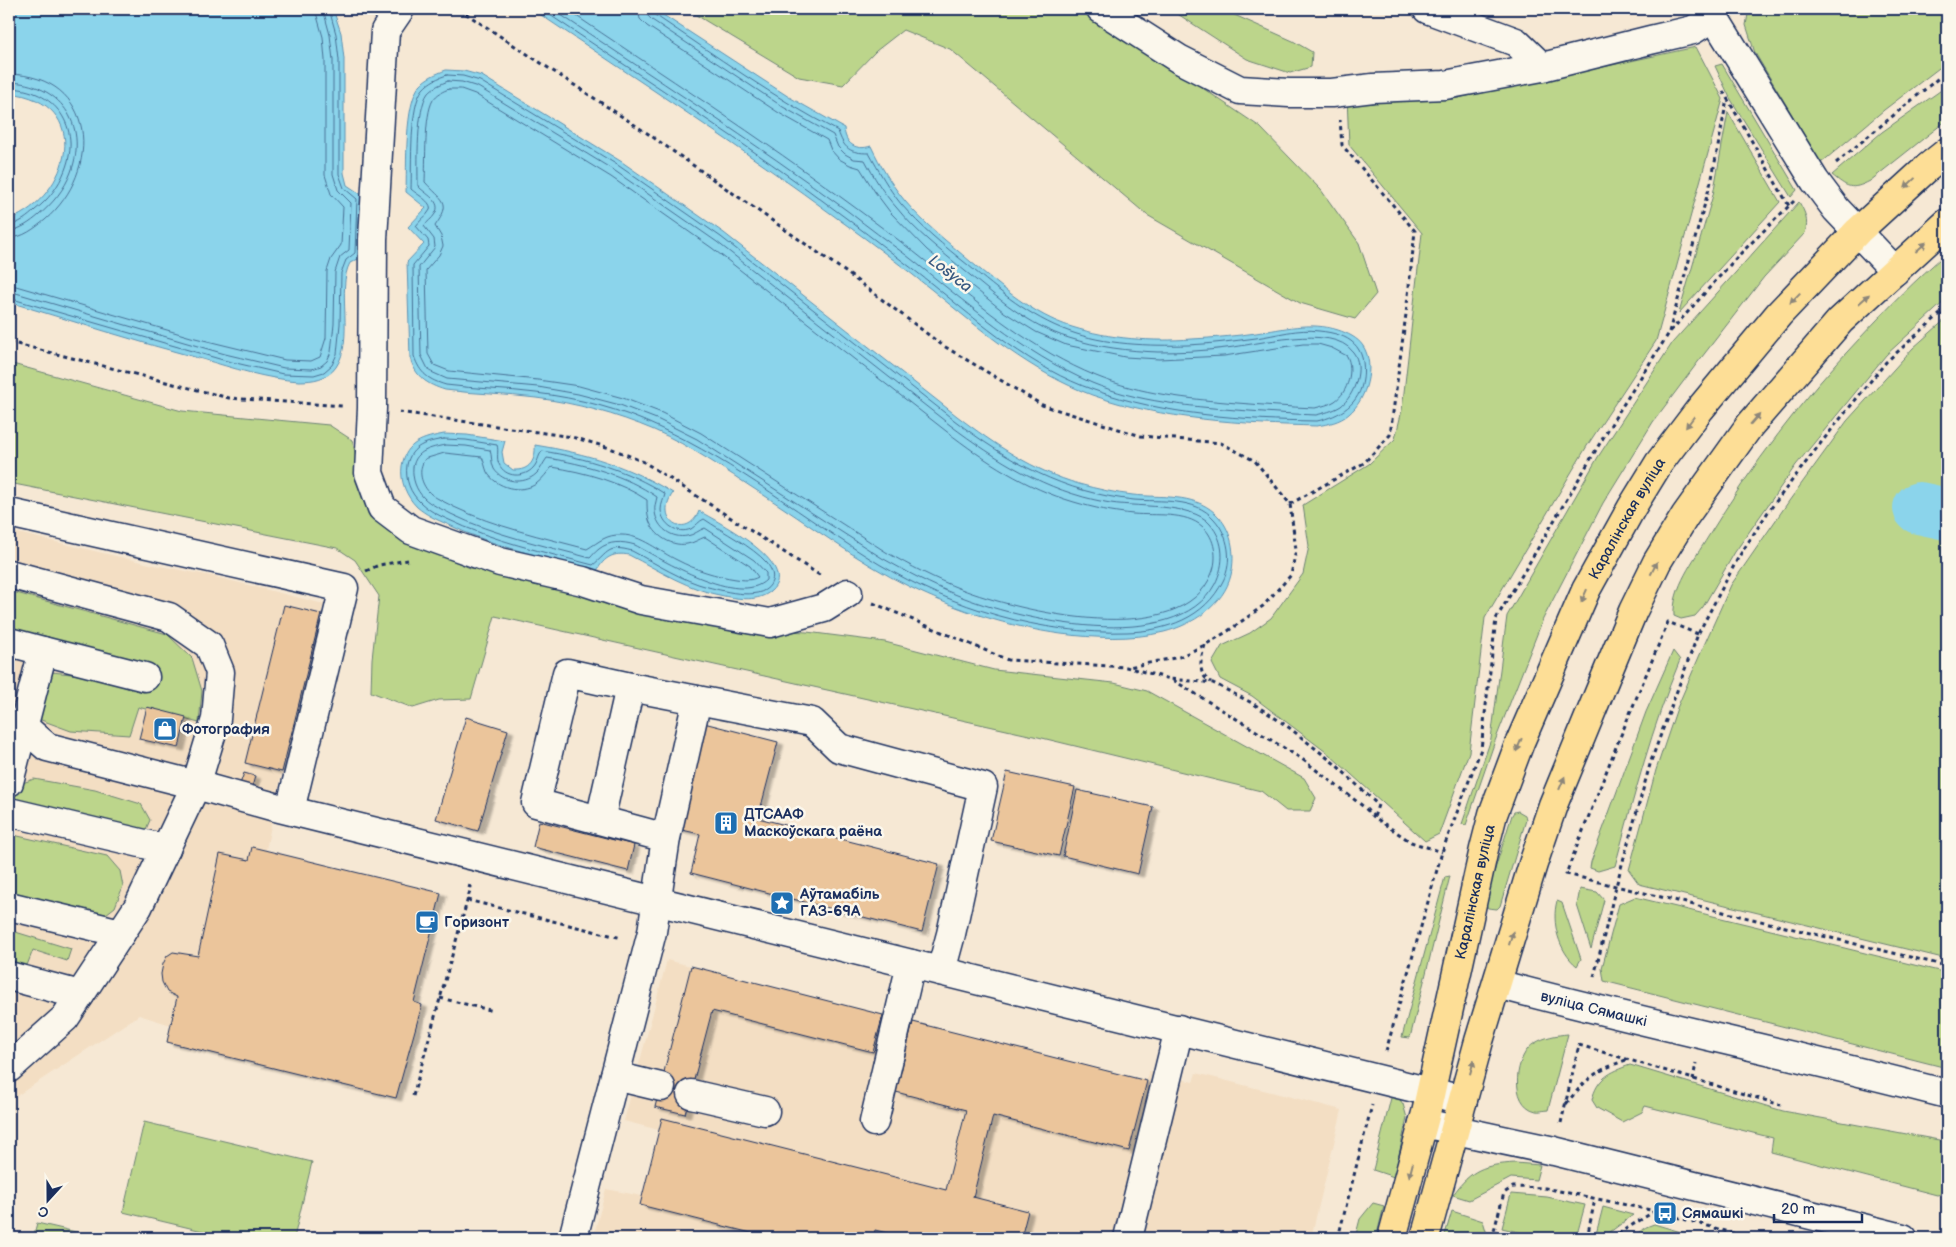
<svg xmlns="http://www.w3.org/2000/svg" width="1956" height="1247" font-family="'Balsamiq Sans',sans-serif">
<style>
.built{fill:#f3dec3}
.green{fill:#bcd58b;stroke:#6c8274}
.water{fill:#8bd4eb;stroke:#5e92b3}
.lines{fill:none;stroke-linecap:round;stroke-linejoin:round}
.shore{stroke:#487196;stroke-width:1}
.river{stroke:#8bd4eb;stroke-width:52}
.building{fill:#ebc59b;stroke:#1b2f5e;filter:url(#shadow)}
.minor-casing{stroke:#1b2f5e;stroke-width:31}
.major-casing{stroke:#1b2f5e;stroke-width:31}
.path{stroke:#1b2f5e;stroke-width:3;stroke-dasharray:4 4;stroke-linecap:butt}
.minor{stroke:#fbf7ec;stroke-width:28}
.major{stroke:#fdde96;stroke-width:28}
.oneway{fill:#8c867a}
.labels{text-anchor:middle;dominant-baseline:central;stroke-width:5;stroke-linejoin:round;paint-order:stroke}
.street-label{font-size:15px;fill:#1b2f5e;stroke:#fbf7ec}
.poi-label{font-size:15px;font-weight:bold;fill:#1b2f5e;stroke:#fbf7ec;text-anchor:start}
.water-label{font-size:16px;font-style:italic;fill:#375881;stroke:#fbf7ec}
</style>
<defs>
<filter id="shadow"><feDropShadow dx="5.5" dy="3" stdDeviation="1" flood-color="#0004"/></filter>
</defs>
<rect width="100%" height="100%" fill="#f6e8d4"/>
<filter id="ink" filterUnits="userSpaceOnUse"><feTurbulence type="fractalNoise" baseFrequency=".02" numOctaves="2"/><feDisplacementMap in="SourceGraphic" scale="10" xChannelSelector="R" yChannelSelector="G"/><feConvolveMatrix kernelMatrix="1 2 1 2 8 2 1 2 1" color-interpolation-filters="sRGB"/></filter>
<g filter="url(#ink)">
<g class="built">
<polygon points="9,531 154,565 212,576 324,604 321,614 284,606 246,763 282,772 266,850 252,847 249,860 220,854 198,956 173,952 167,956 163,964 161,974 162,982 167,992 177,997 171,1025 139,1015 9,1101"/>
<polygon points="667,960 1146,1081 1149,1071 1193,1082 1196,1073 1342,1110 1311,1238 593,1238 606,1189 642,1196 659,1130 624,1121"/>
</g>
<g class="green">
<polygon points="686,9 1086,9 1260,127 1321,190 1359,243 1376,294 1355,319 1300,303 1147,215 950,49 903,30 876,51 843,85 799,77"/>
<polygon points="1170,9 1221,9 1293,41 1312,52 1311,67 1290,73 1247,59"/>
<polygon points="1749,9 1947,9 1947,62 1884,110 1821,163 1755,53 1746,25"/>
<polygon points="1696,47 1723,99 1656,341 1587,446 1485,618 1469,752 1439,834 1425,841 1330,755 1252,696 1220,679 1212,663 1222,646 1250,633 1271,618 1303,574 1309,546 1303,505 1369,464 1395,439 1402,410 1422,233 1349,145 1347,97 1383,100 1453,99"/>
<polygon points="1722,64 1797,190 1791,197 1730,98 1715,66"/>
<path d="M1947 86V120L1870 181C1851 191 1847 187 1832 175L1882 132Z"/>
<polygon points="1728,112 1780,202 1679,313 1713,195"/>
<path d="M1799 202C1805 212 1809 221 1805 233L1764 277 1698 362 1653 422 1603 503 1543 619 1495 741 1466 825 1462 824 1491 739 1507 616 1598 457 1673 342Z"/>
<path d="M1947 253V299L1886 355 1796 465 1735 552 1703 607 1695 616 1681 619 1674 616C1672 588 1694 560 1708 537 1752 465 1802 399 1860 338 1888 308 1916 279 1947 253Z"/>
<polygon points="1947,318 1947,959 1639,884 1629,870 1656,770 1677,708 1705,643 1731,585 1789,501 1847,421 1913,348"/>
<polygon points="9,363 182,411 329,425 352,440 360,471 365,502 381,522 413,543 470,568 526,579 629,610 767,630 807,632 885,642 994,670 1114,683 1147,691 1304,778 1316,798 1310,811 1286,811 1261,791 1038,737 495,616 471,699 439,700 413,708 371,692 372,659 379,596 355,560 337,548 9,483"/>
<polygon points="9,591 167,634 192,658 202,691 199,723 138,707 129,735 71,731 33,717 38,691 52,672 90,676 128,688 132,670 9,637"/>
<path d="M1673 651 1680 660C1652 727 1634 796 1615 866L1598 871 1590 868 1591 862 1646 712Z"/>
<path d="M34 779 95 790 141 804 150 820 144 834 9 803C13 785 17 785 34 779Z"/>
<polygon points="1518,811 1525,815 1526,820 1500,906 1497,909 1488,908 1486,905 1485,901 1512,815 1514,812"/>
<polygon points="9,834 107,856 120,871 123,886 115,907 97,921 9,902"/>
<polygon points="1450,876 1410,1038 1402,1037 1445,877"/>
<polygon points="1580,889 1597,892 1604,900 1591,949 1577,905"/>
<polygon points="1635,897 1947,973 1947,1068 1604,981 1602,968 1619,904"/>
<path d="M1557 901 1562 903 1581 959 1577 966C1559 952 1551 922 1557 901Z"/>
<polygon points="9,930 71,949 67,961 33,950 26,968 9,963"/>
<path d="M1568 1034 1548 1110C1544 1110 1539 1112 1536 1111 1508 1105 1515 1053 1535 1043 1545 1037 1556 1035 1568 1034Z"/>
<path d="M1630 1065 1783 1111 1939 1140 1947 1145V1193L1937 1195 1771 1152 1773 1138 1645 1106 1642 1112 1622 1122 1597 1108 1592 1100C1597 1078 1610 1072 1630 1065Z"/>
<polygon points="1393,1090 1403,1104 1407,1118 1394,1177 1373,1170"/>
<polygon points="144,1122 312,1162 294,1238 232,1238 123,1212"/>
<path d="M1515 1163 1540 1165 1536 1180 1511 1178 1469 1200 1453 1195C1471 1169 1484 1165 1515 1163Z"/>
<polygon points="1511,1194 1547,1197 1585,1205 1576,1238 1542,1238 1502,1228"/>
<polygon points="1373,1203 1384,1206 1376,1238 1355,1238 1360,1219"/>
<polygon points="1603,1207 1633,1215 1602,1238 1595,1238"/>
<polygon points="1452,1211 1483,1221 1487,1234 1486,1238 1444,1238"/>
<polygon points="37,1223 102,1238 33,1238"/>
<path d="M1654 1224 1701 1238H1637C1639 1229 1646 1227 1654 1224Z"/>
</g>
<g class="water">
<path d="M9 9H333L341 33 344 59V173L347 185 362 195 360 258 350 263C336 288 355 340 336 367 328 379 312 381 299 381 266 379 233 368 202 359 137 342 73 321 9 302V220C71 196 95 102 9 93Z"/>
<path d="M532 9H654L789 97 844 128C845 144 856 151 871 146 880 165 891 184 905 201 924 224 948 242 971 262 1002 287 1033 315 1072 327 1110 339 1152 342 1192 339 1213 338 1235 336 1256 333 1283 329 1310 321 1338 330 1347 333 1358 338 1363 346 1376 366 1366 400 1349 414 1340 422 1328 424 1317 426 1242 424 1163 420 1092 395 1032 373 981 330 932 290 902 266 872 243 841 221 741 147 636 79 532 9Z"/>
<path d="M446 70 464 71 482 76 622 162 724 233 957 416C995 445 1034 471 1079 484 1097 489 1115 493 1133 495 1161 498 1193 493 1215 513 1232 528 1236 554 1231 575 1224 605 1192 625 1164 632 1131 640 1095 638 1061 634 1009 627 957 610 910 587 857 561 809 524 759 492 725 470 691 446 654 430 616 414 576 403 536 398 506 394 475 394 445 390 426 384 416 377 410 358L407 262 424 244 408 227 426 208 406 192C407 167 404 104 420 85 427 77 436 74 446 70Z"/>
<path d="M444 434 467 435 505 441 502 452 504 463 513 470C530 471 536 460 535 445 589 454 626 465 673 493 653 521 688 540 699 511 718 522 801 564 771 591 758 602 739 599 724 596 689 590 660 571 629 555 614 552 604 557 597 571 547 558 494 547 447 524 437 520 425 514 417 507 406 496 400 481 402 466 406 442 423 438 444 434Z"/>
</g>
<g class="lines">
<g class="shore">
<path d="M541 9C643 78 748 144 846 218 875 240 904 262 932 284 981 324 1033 369 1094 390 1165 415 1242 420 1317 421 1340 416 1360 404 1363 379 1367 346 1350 334 1319 331 1298 328 1277 335 1256 338 1233 341 1211 344 1188 345 1149 346 1105 345 1068 331 1030 317 999 291 968 265 944 246 921 227 901 204 888 188 879 171 869 153 850 153 844 149 838 131 774 98 715 55 655 15L652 9"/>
<path d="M552 9C652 76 753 141 849 212 868 227 887 241 906 255 966 302 1022 353 1092 383 1138 402 1188 406 1236 410 1263 412 1289 414 1316 415 1324 413 1333 411 1341 406 1354 396 1365 367 1353 352 1332 323 1256 345 1226 348 1204 351 1181 352 1158 352 1129 351 1097 347 1069 338 1029 326 997 297 965 271 941 251 916 232 896 207 883 193 874 177 865 160L854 159 845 154 838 147 833 135 783 107 652 20 647 15 646 9"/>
<path d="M566 9C662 74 760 137 853 206 880 226 907 246 933 267 984 309 1035 351 1096 376 1140 394 1189 399 1237 403 1263 405 1289 407 1315 408 1322 406 1329 405 1335 401 1348 392 1354 370 1347 356L1332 348 1318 344H1303L1224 356 1159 359 1125 357 1066 345 1036 332 1004 312 927 250 890 212 875 192 860 168 850 165 839 159 831 150 827 140 779 113 647 26 640 19 638 9"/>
<path d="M9 74C97 76 103 170 45 220 35 228 23 238 9 238"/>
<path d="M447 75 463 76 480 81 619 166 721 237 954 420C1009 462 1064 493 1134 500 1160 502 1195 497 1214 519 1229 535 1233 562 1223 581 1205 618 1166 631 1127 632 1041 635 953 608 879 564 805 519 737 463 658 427 620 409 578 398 536 393 506 389 476 389 446 385 429 380 420 374 414 356L413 265 429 246 428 240 416 226C419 221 427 216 430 210 433 202 416 194 411 189 412 166 409 105 423 89 430 81 438 78 447 75Z"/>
<path d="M448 81 462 82 478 87 615 171 717 242 950 425C997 460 1046 491 1105 502 1132 508 1192 502 1210 524 1225 541 1225 564 1215 584 1176 657 1017 620 957 595 931 585 907 572 882 558L697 439 659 420 620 405 578 394 538 387 447 379 429 371 421 355 419 267 435 247 434 239 424 226C427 222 432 219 435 214 443 201 425 194 418 186 418 165 416 109 428 93 433 87 441 84 448 81Z"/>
<path d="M9 82C59 83 89 124 71 172 65 189 52 204 39 215 31 222 20 230 9 231"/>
<path d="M9 88C55 89 82 127 65 170 59 186 48 200 35 210 28 217 19 224 9 225"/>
<path d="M449 89H461L475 94 611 177 712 248 946 431C985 461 1026 488 1074 502 1094 508 1113 512 1133 514 1155 516 1185 511 1203 527 1215 538 1218 558 1212 573 1182 652 1018 611 961 589 935 579 910 566 886 552L701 433 662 413 623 398 579 386 538 380 449 371 434 365 428 354 426 270 439 255 443 246 441 236 435 226C453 201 442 201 425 182 426 163 424 115 433 100 437 94 443 91 449 89Z"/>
<polyline points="9,284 191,337 285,360 311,361 320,357 326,338 327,271 331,259 341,245 343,207 331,194 325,175 325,60 323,37 315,9"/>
<polyline points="9,291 225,354 284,368 312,369 321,366 327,361 331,352 334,324 335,272 340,257 349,250 351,203 338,190 333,174 333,60 330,35 323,9"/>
<polyline points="9,298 223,360 283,374 314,375 324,372 332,365 337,354 340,324 341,273 346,260 355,253 357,199 344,188 339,174 339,60 336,34 329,9"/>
<path d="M444 439 466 440 497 445C499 451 496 458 499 464 505 478 524 478 533 468 538 463 538 456 542 451 586 458 628 470 665 494 664 499 661 504 661 510 662 524 677 535 691 529 696 526 699 521 704 519 723 532 752 546 767 563 771 569 774 574 772 581 765 603 724 591 708 587 681 580 657 564 632 551 608 544 608 553 593 565 544 552 493 541 447 519 438 515 428 510 421 503 410 493 405 480 407 465 411 445 427 442 444 439Z"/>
<path d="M445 445 466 446 490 450C492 456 491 463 494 469 503 483 524 485 536 474 541 470 543 463 547 458 585 464 625 475 657 497 656 502 654 507 655 512 657 528 672 539 687 536 694 535 699 530 705 528L754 560 766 573V580C739 607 661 559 635 545 622 541 609 541 599 549 595 552 593 555 590 558 543 545 494 535 451 514 442 509 431 505 424 498 416 490 412 479 413 467 416 450 431 448 445 445Z"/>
<path d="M445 453 482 457C484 461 485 467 487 472 496 488 521 494 536 484 543 479 547 472 552 467 585 472 620 482 647 500 647 505 647 511 648 516 651 533 669 547 687 544 694 543 699 539 705 537L750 566 758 577C751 581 744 580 736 579 716 576 696 570 677 560 660 552 641 535 622 535 606 534 599 542 587 549 542 537 496 527 454 507 447 503 437 499 431 494 421 485 417 470 425 459Z"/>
</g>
<polyline class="river" points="1919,508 1947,514"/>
</g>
<g class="building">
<polygon points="284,605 321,614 282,772 245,763"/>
<polygon points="147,707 186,717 179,748 139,739"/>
<polygon points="466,717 508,730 478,831 436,819"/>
<polygon points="700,722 778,742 758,818 939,864 922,932 691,873 700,834 673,828"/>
<polygon points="1007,772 1075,787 1059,856 991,841"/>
<polygon points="244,773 255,776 252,787 240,784"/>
<polygon points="1077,790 1153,807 1138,874 1063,856"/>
<polygon points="539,821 634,845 628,871 533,847"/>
<polygon points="252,847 441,893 414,1002 422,1005 396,1098 167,1042 177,997 167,992 162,982 161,974 163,964 167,956 173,952 198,956 220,854 249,860"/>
<polygon points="691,966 883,1015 873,1052 712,1011 685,1114 655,1107"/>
<polygon points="913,1022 1147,1081 1129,1151 993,1116 973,1197 1028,1211 1021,1238 907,1238 875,1230 873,1238 771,1238 640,1205 662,1118 946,1190 966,1110 896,1092"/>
</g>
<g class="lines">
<g class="minor-casing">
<g id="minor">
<polyline points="400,9 385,31 373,239 372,408 369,473 382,508 411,530 500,562 583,581 641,600 770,623 824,608 848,593"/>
<polyline points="1101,9 1179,59 1240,90 1289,93 1332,93 1373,88 1445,85 1542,67 1650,40 1693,30 1715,16 1716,9"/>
<polyline points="1427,9 1516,42 1542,67"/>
<polyline points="1709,9 1815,181 1836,209 1895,271"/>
<polyline points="9,513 344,588 290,810"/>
<polyline points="9,574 169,617 209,645 220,672 216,719 196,785 138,907 65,1018 9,1068"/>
<polyline points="9,642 43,651"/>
<polyline points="630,687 812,722 839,748 983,787 951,934 941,971"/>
<polyline points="9,723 24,727 47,747 196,785 275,807 1463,1100"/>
<polyline points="9,782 43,651 145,677"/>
<polyline points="9,812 166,849"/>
<polyline points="666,838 697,700"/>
<polyline points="9,906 121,933"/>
<polyline points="9,976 80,995"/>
<path id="s1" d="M1497 984C1647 1024 1798 1055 1947 1094"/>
<polyline points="615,1076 661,1087"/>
<polyline points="691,1094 765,1111"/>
<polyline points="874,1122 911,964"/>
<polyline points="1423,1123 1554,1151 1903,1238"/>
<polyline points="573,1238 652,932 666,838 536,803 567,673 630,687 600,820"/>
<polyline points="1128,1238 1179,1029"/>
</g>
</g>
<g class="major-casing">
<g id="major">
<path id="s2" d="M1392 1238 1426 1113 1484 849 1493 814 1520 742 1586 590 1632 507 1659 463 1700 409 1779 314 1858 231 1927 168 1947 152"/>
<polyline points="1425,1238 1479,1041 1533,864 1553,805 1606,676 1633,611 1657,562 1685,516 1750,425 1840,321 1947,223"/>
</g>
</g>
<g class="path">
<polyline points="459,9 647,133 847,273 942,345 1042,405 1141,436 1221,443 1255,461 1290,504 1296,550 1291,575 1263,606 1228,631 1205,645 1179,657 1129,667"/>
<polyline points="1723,91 1789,206"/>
<polyline points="1836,163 1947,71"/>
<polyline points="1669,332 1712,178 1727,99"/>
<polyline points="9,342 229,398 343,406"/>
<polyline points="399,412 572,437 610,448 644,462 821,576"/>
<polyline points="1290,504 1364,463 1390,435 1406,314 1415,231 1342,145 1340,120"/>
<polyline points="366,571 379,565 408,560"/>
<polyline points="873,603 1008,660 1126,667 1170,679 1213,683 1254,704 1287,726 1335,764 1378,805 1374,817"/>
<polyline points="1698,634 1668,622 1616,747 1566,874 1947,966"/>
<path d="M1205 645C1201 658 1196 674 1211 682"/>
<polyline points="1173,680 1302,759 1364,807 1374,817 1411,842 1442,852"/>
<polyline points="467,900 622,938"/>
<polyline points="1594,977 1616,886 1651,761 1698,634 1738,558 1768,512 1820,444 1886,362 1947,308"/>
<polyline points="440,998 494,1011"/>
<polyline points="1386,1051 1442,852 1481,749 1496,619 1616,416 1669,333 1737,257 1794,201"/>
<polyline points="1693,1080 1696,1063"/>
<polyline points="413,1096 471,887 467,886"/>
<path d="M1566 1104C1587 1078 1595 1071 1626 1060"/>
<polyline points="1561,1123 1579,1045 1781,1105"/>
<polyline points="1493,1232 1517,1238"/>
<polyline points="1022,1237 1027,1238"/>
<polyline points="1338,1238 1372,1105"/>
<polyline points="1492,1238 1504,1193 1513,1187 1545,1188 1655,1211 1750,1238"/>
<polyline points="1587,1238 1595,1199"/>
<polyline points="1611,1238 1655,1211"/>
</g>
<use href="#minor" class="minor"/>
<use href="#major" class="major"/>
</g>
<defs><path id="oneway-solid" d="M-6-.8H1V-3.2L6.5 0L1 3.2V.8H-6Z" transform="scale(1.25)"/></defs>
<g class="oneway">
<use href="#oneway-solid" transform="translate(1910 183) rotate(137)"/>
<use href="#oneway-solid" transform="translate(1921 247) rotate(-42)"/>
<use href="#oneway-solid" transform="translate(1795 298) rotate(134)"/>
<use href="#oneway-solid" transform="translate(1864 299) rotate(-42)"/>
<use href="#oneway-solid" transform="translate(1755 419) rotate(-49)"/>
<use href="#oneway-solid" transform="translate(1690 422) rotate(127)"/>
<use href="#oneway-solid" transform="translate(1654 568) rotate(-63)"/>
<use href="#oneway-solid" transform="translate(1584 596) rotate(114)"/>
<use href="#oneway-solid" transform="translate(1519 745) rotate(112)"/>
<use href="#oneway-solid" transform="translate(1562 783) rotate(-67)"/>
<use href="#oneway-solid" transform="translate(1511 938) rotate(-74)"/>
<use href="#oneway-solid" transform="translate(1472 1067) rotate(-74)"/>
<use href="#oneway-solid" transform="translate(1411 1170) rotate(105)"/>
</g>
</g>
<defs>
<g id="shop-square" transform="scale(1.25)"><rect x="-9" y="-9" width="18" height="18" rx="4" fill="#1f6fb2" stroke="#fbf7ec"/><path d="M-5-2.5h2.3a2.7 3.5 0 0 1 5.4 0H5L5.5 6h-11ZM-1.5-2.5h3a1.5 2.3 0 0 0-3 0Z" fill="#fff"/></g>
<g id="building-square" transform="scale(1.25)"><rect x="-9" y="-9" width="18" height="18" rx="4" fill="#1f6fb2" stroke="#fbf7ec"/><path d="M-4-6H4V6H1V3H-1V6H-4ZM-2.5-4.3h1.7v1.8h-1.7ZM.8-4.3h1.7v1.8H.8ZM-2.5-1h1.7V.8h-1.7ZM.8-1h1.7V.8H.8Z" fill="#fff"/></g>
<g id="sight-square" transform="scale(1.25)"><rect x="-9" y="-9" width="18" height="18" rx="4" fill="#1f6fb2" stroke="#fbf7ec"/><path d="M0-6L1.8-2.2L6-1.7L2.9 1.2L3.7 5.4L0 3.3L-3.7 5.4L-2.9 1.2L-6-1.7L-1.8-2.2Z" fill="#fff"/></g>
<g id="cafe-square" transform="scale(1.25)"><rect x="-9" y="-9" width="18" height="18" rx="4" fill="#1f6fb2" stroke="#fbf7ec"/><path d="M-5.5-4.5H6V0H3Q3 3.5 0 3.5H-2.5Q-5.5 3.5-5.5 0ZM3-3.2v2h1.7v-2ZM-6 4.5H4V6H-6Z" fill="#fff"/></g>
<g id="bus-square" transform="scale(1.25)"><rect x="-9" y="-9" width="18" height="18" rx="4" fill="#1f6fb2" stroke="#fbf7ec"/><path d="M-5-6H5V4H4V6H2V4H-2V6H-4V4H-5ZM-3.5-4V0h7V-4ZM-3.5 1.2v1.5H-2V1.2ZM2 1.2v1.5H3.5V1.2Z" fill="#fff"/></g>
</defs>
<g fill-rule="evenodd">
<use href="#shop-square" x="165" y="729"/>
<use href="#building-square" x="726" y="823"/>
<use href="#sight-square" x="782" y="903"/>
<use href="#cafe-square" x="427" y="922"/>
<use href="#bus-square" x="1665" y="1213"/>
</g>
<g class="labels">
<g class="street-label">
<text stroke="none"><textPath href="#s2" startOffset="761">Каралінская вуліца</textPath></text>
<text stroke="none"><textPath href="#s2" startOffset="356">Каралінская вуліца</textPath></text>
<text stroke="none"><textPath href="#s1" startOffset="100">вуліца Сямашкі</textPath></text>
</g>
<g class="poi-label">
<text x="182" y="729">Фотография</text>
<text x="744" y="814">ДТСААФ<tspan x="744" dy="17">Маскоўскага раёна</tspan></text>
<text x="800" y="894">Аўтамабіль<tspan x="800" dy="17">ГАЗ-69А</tspan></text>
<text x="444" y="922">Горизонт</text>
<text x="1682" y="1213">Сямашкі</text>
</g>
<g class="water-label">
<text transform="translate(950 274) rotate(38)">Lošyca</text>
</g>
</g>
<rect width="1956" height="1247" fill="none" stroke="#fbf7ec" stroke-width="30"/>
<rect x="15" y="15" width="1926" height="1217" fill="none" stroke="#1b2f5e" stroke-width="2" filter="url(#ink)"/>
<g transform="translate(48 1200) rotate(201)" stroke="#fbf7ec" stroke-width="4" paint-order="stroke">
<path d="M0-4L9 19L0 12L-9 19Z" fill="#1b2f5e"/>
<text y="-8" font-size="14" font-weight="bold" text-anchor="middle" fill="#1b2f5e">С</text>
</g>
<path d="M1774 1214v8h88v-8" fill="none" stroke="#1b2f5e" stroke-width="2.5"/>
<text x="1781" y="1214" font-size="15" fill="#1b2f5e" stroke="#fbf7ec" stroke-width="4" paint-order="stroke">20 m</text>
</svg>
